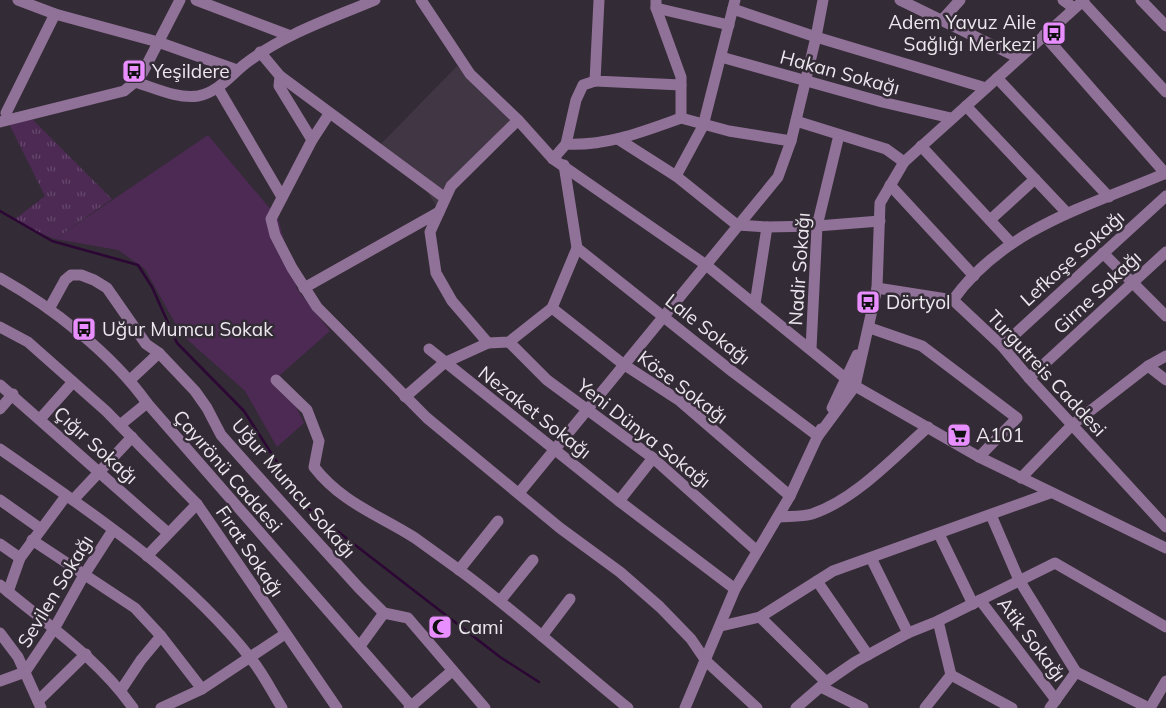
<svg xmlns="http://www.w3.org/2000/svg" width="1166" height="708" font-family="Mulish,sans-serif">
<style>
.built{fill:#413644}
.grass{fill:#4c2a54}
.park{fill:url(#park-tufts)}
.lines{fill:none;stroke-linecap:round;stroke-linejoin:round}
.stream{stroke:#2c0634;stroke-width:2.5}
.minor{stroke:#907197;stroke-width:11}
.labels{text-anchor:middle;dominant-baseline:central;stroke-width:5;stroke-linejoin:round;paint-order:stroke}
.poi-label{font-size:19px;fill:#ede8ef;stroke:#332b35;text-anchor:start}
.street-label{font-size:19px;fill:#ede8ef;stroke:#332b35}
</style>
<defs>
<pattern id="park-tufts" width="24" height="20" patternUnits="userSpaceOnUse" patternTransform="scale(1.25)"><rect width="24" height="20" fill="#4c2a54"/><path d="M3 7l-1-3M5 7V3M7 7l1-3M15 17l-1-3M17 17v-4M19 17l1-3" fill="none" stroke="#66496d"/></pattern>
</defs>
<rect width="100%" height="100%" fill="#332b35"/>
<polygon class="built" points="457,66 518,126 457,188 442,216 426,189 375,150"/>
<polygon class="grass" points="208,135 278,218 297,289 330,331 280,375 304,423 277,447 245,391 181,334 145,269 118,250 55,239"/>
<polygon class="park" points="31,118 112,199 55,239 30,229 15,219 45,196 9,124"/>
<g class="lines">
<polyline class="stream" points="0,211 52,241 138,265 152,287 177,343 244,411 306,507 500,657 539,682"/>
<g class="minor">
<polyline points="18,0 55,14 158,42 237,70"/>
<polyline points="196,0 288,35"/>
<polyline points="421,0 470,74 518,120 553,159 706,265 855,386 979,457 1166,548"/>
<polyline points="599,0 595,81 681,85"/>
<polyline points="823,0 816,37 986,88"/>
<polyline points="900,0 1019,58"/>
<polyline points="1063,0 1074,8"/>
<polyline points="1141,0 1166,26"/>
<polyline points="1082,1 1166,92"/>
<polyline points="656,8 729,25"/>
<polyline points="942,20 960,0"/>
<polyline points="1044,35 1166,174"/>
<polyline points="260,52 280,76 279,86 312,140"/>
<polyline points="721,57 882,102 951,118"/>
<polyline points="280,76 445,198"/>
<polyline points="997,78 1109,197"/>
<path d="M135 82C155 88 177 99 198 96 218 92 230 76 245 64 284 34 330 19 375 0"/>
<polyline points="218,88 282,197"/>
<polyline points="966,106 1067,213"/>
<polyline points="6,113 55,14"/>
<polyline points="329,114 312,140 271,219 275,235 292,268 317,307 427,418 560,528 620,572 660,607 691,639 706,661 757,708"/>
<polyline points="681,118 729,131 791,141"/>
<polyline points="796,121 886,149 904,162"/>
<polyline points="0,122 124,91 135,82 143,72 180,0"/>
<polyline points="618,139 676,176 737,225 767,227 817,226 880,221"/>
<polyline points="566,144 576,100 583,85 595,81"/>
<polyline points="921,146 1011,243"/>
<path d="M553 159 566 144C607 146 642 132 681 118V77L656 8V0"/>
<polyline points="676,176 703,126 735,0"/>
<polyline points="890,185 974,276"/>
<polyline points="990,220 1035,179"/>
<polyline points="577,248 729,369 818,436"/>
<polyline points="1103,253 1166,316"/>
<path d="M0 278C52 307 112 354 147 403L413 708"/>
<polyline points="304,288 439,212"/>
<polyline points="877,288 953,300 1002,346 1029,378 1166,527"/>
<path d="M953 300C1004 228 1089 206 1166 173"/>
<polyline points="755,304 767,227"/>
<polyline points="552,308 623,364 680,401 790,496"/>
<polyline points="49,309 65,280 71,275 81,275 94,280 107,288 146,344 159,353 195,391 207,408 221,435 280,501 359,588 384,613 408,618 485,708"/>
<polyline points="0,327 28,342 106,411 197,504 337,708"/>
<polyline points="870,328 922,346 1017,418 979,457"/>
<polyline points="509,342 547,380 653,458 757,551"/>
<polyline points="488,343 452,301 436,273 430,232 451,186 518,120"/>
<polyline points="1002,346 1166,196"/>
<polyline points="429,349 619,501 735,589"/>
<polyline points="811,349 817,226 839,135"/>
<polyline points="1166,356 1148,366 1166,380"/>
<polyline points="1029,378 1166,252"/>
<polyline points="130,380 159,353"/>
<path d="M276 380 307 410 319 441 314 467C342 503 377 514 415 538 429 548 444 559 458 569 517 612 571 662 628 708"/>
<polyline points="0,385 168,533"/>
<polyline points="405,397 444,363 488,343 509,342 552,308 577,248 564,165"/>
<polyline points="832,408 857,355"/>
<polyline points="0,409 13,394"/>
<polyline points="40,419 73,382"/>
<polyline points="120,425 147,403"/>
<polyline points="818,436 855,386 877,288 880,203 904,162 1084,0"/>
<path d="M0 449C89 511 184 573 252 660 264 675 272 692 282 708"/>
<polyline points="1021,478 1072,425 1148,366"/>
<polyline points="519,493 778,177 791,141 816,37 733,9"/>
<polyline points="0,500 41,529"/>
<polyline points="73,500 132,437"/>
<polyline points="619,501 653,458"/>
<polyline points="991,515 1019,580 1076,672 1149,708"/>
<path d="M778 517C789 516 802 517 812 514 855 500 895 456 928 427"/>
<polyline points="939,534 973,604"/>
<polyline points="32,540 135,608 161,636 202,689"/>
<polyline points="0,544 20,558 66,496"/>
<polyline points="147,556 197,504"/>
<polyline points="871,558 908,633"/>
<polyline points="459,570 498,521"/>
<polyline points="817,581 868,655"/>
<path d="M0 585C46 624 98 658 133 708"/>
<polyline points="8,592 20,558"/>
<polyline points="980,600 1056,700"/>
<polyline points="500,601 533,560"/>
<polyline points="760,617 826,682"/>
<polyline points="721,626 760,617 833,571 1050,493"/>
<polyline points="0,633 18,657 41,708"/>
<polyline points="542,636 570,599"/>
<polyline points="360,646 384,613"/>
<polyline points="951,675 1012,708"/>
<polyline points="0,681 25,672 54,629 84,575 113,530"/>
<polyline points="821,687 863,708"/>
<polyline points="121,690 141,660 161,636"/>
<polyline points="38,701 86,654"/>
<polyline points="161,708 202,689 285,634"/>
<polyline points="409,708 452,671"/>
<polyline points="685,708 735,589 790,496 821,429"/>
<polyline points="796,708 826,682 855,662 908,633 938,621 1055,563 1166,627"/>
<polyline points="925,708 951,675 938,621"/>
<polyline points="1050,708 1076,672"/>
<polyline points="1150,708 1166,681"/>
</g>
</g>
<defs>
<g id="bus-square" transform="scale(1.25)"><rect x="-9" y="-9" width="18" height="18" rx="4" fill="#e98efe" stroke="#332b35"/><path d="M-5-6H5V4H4V6H2V4H-2V6H-4V4H-5ZM-3.5-4V0h7V-4ZM-3.5 1.2v1.5H-2V1.2ZM2 1.2v1.5H3.5V1.2Z" fill="#111"/></g>
<g id="supermarket-square" transform="scale(1.25)"><rect x="-9" y="-9" width="18" height="18" rx="4" fill="#e98efe" stroke="#332b35"/><path d="M-6-5.5h2.5l.6 2H6L4.5 2H-2.5L-4.4-4H-6ZM-1.5 3.2a1.3 1.3 0 1 0 .1 0ZM3 3.2a1.3 1.3 0 1 0 .1 0Z" fill="#111"/></g>
<g id="mosque-square" transform="scale(1.25)"><rect x="-9" y="-9" width="18" height="18" rx="4" fill="#e98efe" stroke="#332b35"/><path d="M3.5-4.9A6 6 0 1 0 3.5 4.9A5 5 0 1 1 3.5-4.9Z" fill="#111"/></g>
</defs>
<g fill-rule="evenodd">
<use href="#bus-square" x="1054" y="33"/>
<use href="#bus-square" x="134" y="71"/>
<use href="#bus-square" x="868" y="302"/>
<use href="#bus-square" x="84" y="329"/>
<use href="#supermarket-square" x="959" y="435"/>
<use href="#mosque-square" x="440" y="627"/>
</g>
<g class="labels">
<g class="poi-label">
<text x="1036" y="22" text-anchor="end">Adem Yavuz Aile<tspan x="1036" dy="22">Sağlığı Merkezi</tspan></text>
<text x="152" y="71">Yeşildere</text>
<text x="886" y="302">Dörtyol</text>
<text x="102" y="329">Uğur Mumcu Sokak</text>
<text x="976" y="435">A101</text>
<text x="458" y="627">Cami</text>
</g>
<g class="street-label">
<text transform="translate(840 72) rotate(15)">Hakan Sokağı</text>
<text transform="translate(1072 258) rotate(-42)">Lefkoşe Sokağı</text>
<text transform="translate(799 269) rotate(-86)">Nadir Sokağı</text>
<text transform="translate(1097 292) rotate(-43)">Girne Sokağı</text>
<text transform="translate(708 329) rotate(38)">Lale Sokağı</text>
<text transform="translate(1047 373) rotate(47)">Turgutreis Caddesi</text>
<text transform="translate(683 387) rotate(37)">Köse Sokağı</text>
<text transform="translate(535 412) rotate(38)">Nezaket Sokağı</text>
<text transform="translate(644 433) rotate(38)">Yeni Dünya Sokağı</text>
<text transform="translate(96 445) rotate(42)">Çığır Sokağı</text>
<text transform="translate(228 471) rotate(49)">Çayırönü Caddesi</text>
<text transform="translate(294 488) rotate(49)">Uğur Mumcu Sokağı</text>
<text transform="translate(250 551) rotate(56)">Fırat Sokağı</text>
<text transform="translate(55 591) rotate(-59)">Sevilen Sokağı</text>
<text transform="translate(1032 639) rotate(53)">Atik Sokağı</text>
</g>
</g>
</svg>
